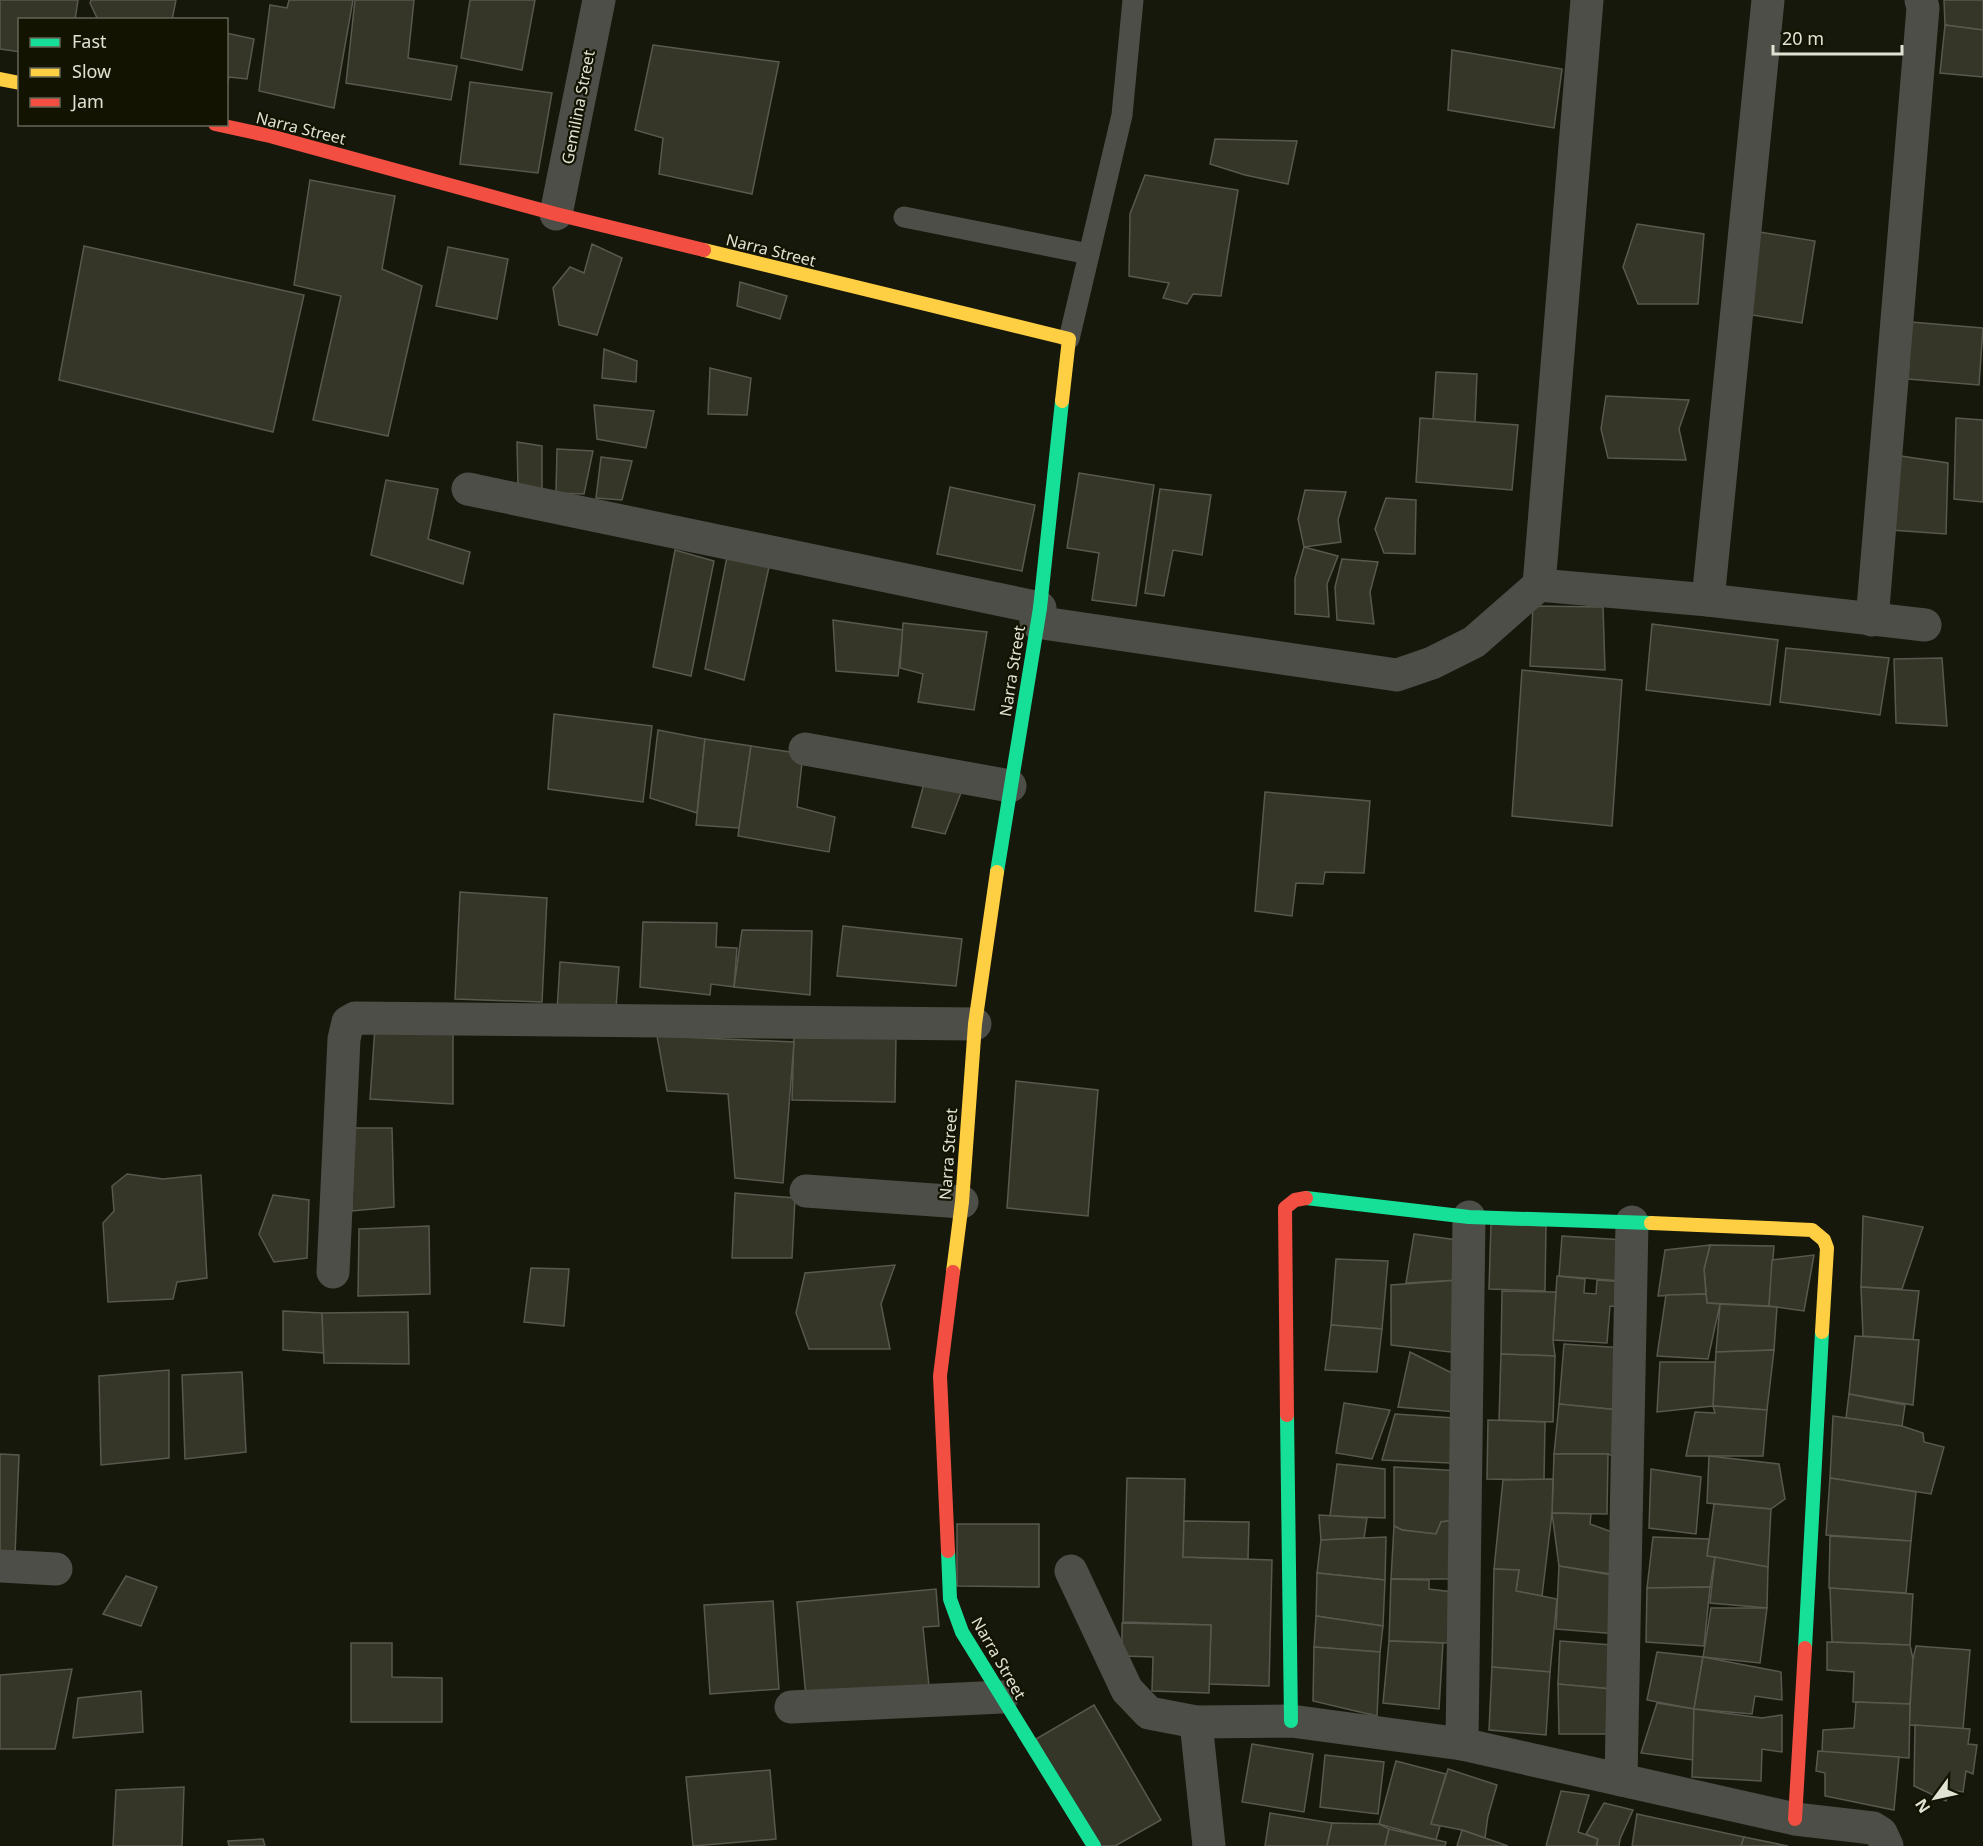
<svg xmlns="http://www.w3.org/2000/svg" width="1983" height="1846" font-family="'Noto Sans',sans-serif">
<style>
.building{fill:#353627;stroke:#58594e;stroke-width:1.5}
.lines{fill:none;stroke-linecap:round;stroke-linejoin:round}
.lane{stroke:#4d4e48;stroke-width:21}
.street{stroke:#4d4e48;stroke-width:33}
.fast{stroke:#16e098;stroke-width:14}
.slow{stroke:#ffcf43;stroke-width:14}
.jam{stroke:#f24e42;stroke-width:14}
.labels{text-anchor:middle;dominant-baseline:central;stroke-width:4.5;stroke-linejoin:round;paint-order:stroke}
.street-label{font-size:16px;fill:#e0e2d4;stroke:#121301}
</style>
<rect width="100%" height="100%" fill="#17180c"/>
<g class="building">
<polygon points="0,0 78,0 75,20 20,20 20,52 0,49"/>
<polygon points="91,0 176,0 172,20 98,20 90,3"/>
<polygon points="289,0 353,0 334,108 259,91 270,5 287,8"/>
<polygon points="355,0 414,0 408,58 457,66 451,100 346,83"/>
<polygon points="470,0 535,0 522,70 461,58"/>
<polygon points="1944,0 1983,0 1983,30 1945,25"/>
<polygon points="1945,25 1983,30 1983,77 1940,73"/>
<polygon points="226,33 254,39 247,79 229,77 226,90"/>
<polygon points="653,45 779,62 752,194 659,174 663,138 635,130"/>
<polygon points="1452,50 1562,69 1554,128 1448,110"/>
<polygon points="470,82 552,93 538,173 460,164"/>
<polygon points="1215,139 1297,141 1288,184 1245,175 1210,164"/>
<polygon points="1145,175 1238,190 1221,296 1193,294 1187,304 1163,298 1169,283 1129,276 1130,214"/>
<polygon points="310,180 395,196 382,269 422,286 388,436 313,420 341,296 294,285"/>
<polygon points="1637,224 1704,234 1698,304 1638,304 1623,267"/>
<polygon points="1753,231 1815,241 1802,323 1740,313"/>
<polygon points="592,244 622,258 597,335 559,325 553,288 570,267 584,273"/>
<polygon points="84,246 304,295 273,432 59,380"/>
<polygon points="448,247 508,259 497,319 436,306"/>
<polygon points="740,282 787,296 780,319 737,306"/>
<polygon points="1911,322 1983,328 1979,385 1908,379"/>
<polygon points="604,349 637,361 636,382 602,378"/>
<polygon points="710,368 751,378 747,415 708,414"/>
<polygon points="1436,372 1477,374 1475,422 1433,419"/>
<polygon points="1606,396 1689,400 1679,429 1686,460 1608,458 1601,429"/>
<polygon points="594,405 654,411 646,448 597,439"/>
<polygon points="1420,418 1518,425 1512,490 1416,482"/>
<polygon points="1956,418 1983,420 1983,502 1954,499"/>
<polygon points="517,442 542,446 542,491 518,488"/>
<polygon points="557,449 593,451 584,494 556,493"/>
<polygon points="1894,455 1948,463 1946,534 1891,530"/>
<polygon points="601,457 632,461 622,500 596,498"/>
<polygon points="1079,473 1154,485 1136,606 1092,600 1099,553 1067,548"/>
<polygon points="386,480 438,489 428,539 470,552 463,584 371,555"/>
<polygon points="950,487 1035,505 1022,571 937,554"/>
<polygon points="1160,489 1211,495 1202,555 1173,550 1164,596 1145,593"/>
<polygon points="1305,490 1346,492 1338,520 1341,542 1304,547 1298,519"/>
<polygon points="1386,498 1416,500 1415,554 1384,553 1375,529"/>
<polygon points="1304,547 1338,556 1327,584 1329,617 1295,614 1295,578"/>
<polygon points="675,550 714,561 691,676 653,667"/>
<polygon points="727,557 769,567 744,680 705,669"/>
<polygon points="1342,559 1378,562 1370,592 1374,624 1337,620 1335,587"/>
<polygon points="1533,606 1603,607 1605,670 1530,666"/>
<polygon points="833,620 903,630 898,676 836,671"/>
<polygon points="903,623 987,632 974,710 918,702 923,674 900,668"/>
<polygon points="1652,624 1778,640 1770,705 1646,690"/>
<polygon points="1786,648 1889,658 1880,715 1780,702"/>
<polygon points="1942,658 1947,726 1896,723 1894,659"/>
<polygon points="1522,670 1622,680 1612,826 1512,816"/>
<polygon points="554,714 652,726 643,802 548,789"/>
<polygon points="658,730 705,739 697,813 650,798"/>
<polygon points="705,739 751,746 739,828 696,825"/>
<polygon points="751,746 803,754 797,807 835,817 829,852 738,836"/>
<polygon points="925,780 964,785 945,834 912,827"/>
<polygon points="1265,792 1370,801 1364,873 1325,872 1323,884 1296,883 1292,916 1255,911"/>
<polygon points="460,892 547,898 542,1002 455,999"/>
<polygon points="643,922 717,923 716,947 737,948 734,987 711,984 710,995 640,987"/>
<polygon points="843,926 962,939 956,986 837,976"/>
<polygon points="742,930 812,931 810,995 734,987"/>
<polygon points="560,962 619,967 616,1008 557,1011"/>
<polygon points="375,1027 453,1028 453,1104 370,1099"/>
<polygon points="794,1034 896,1034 895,1102 792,1100"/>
<polygon points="657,1036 794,1042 783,1183 735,1178 728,1094 667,1091"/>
<polygon points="1016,1081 1098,1090 1088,1216 1007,1208"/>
<polygon points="351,1128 392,1128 394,1207 352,1211"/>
<polygon points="127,1174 163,1179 201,1175 207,1278 177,1282 173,1299 108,1302 103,1223 114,1211 112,1186"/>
<polygon points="735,1193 795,1198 792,1258 732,1258"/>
<polygon points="273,1195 309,1200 307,1258 274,1262 259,1234"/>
<polygon points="1863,1216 1923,1227 1902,1289 1861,1287"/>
<polygon points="1491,1224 1546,1226 1545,1291 1489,1289"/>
<polygon points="429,1226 430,1294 358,1296 359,1229"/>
<polygon points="1414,1234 1457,1240 1459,1280 1406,1283"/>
<polygon points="1562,1236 1624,1240 1621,1281 1559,1276"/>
<polygon points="1710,1245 1774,1246 1769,1306 1707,1303 1704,1269"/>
<polygon points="1710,1245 1704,1269 1706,1294 1658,1296 1665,1250"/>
<polygon points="1814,1255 1804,1311 1769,1306 1772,1260"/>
<polygon points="1336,1259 1388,1261 1382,1329 1331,1325"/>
<polygon points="895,1265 881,1304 890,1349 809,1349 796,1313 805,1273"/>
<polygon points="531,1268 569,1269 564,1326 524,1322"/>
<polygon points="1557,1276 1585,1279 1584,1293 1596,1294 1597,1280 1625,1282 1623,1307 1610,1306 1607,1343 1553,1340"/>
<polygon points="1459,1280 1459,1353 1391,1345 1391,1285"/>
<polygon points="1861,1287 1919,1291 1913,1340 1863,1336"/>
<polygon points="1502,1291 1556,1292 1553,1340 1555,1356 1501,1354"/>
<polygon points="1706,1294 1707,1303 1720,1304 1708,1359 1657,1356 1666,1295"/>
<polygon points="1720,1304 1777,1307 1774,1350 1716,1352"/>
<polygon points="283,1311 322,1313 324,1353 283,1350"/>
<polygon points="408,1312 409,1364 324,1363 322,1313"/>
<polygon points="1331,1325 1382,1329 1377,1372 1325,1370"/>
<polygon points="1855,1336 1919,1340 1913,1405 1849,1394"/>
<polygon points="1564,1344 1624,1348 1619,1410 1559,1404"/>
<polygon points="1774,1350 1767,1410 1713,1406 1716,1352"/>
<polygon points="1410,1352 1458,1376 1457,1412 1398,1407"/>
<polygon points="1501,1354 1555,1356 1553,1422 1499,1420"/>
<polygon points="1660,1362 1715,1362 1713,1406 1657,1412"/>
<polygon points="169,1370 169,1458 101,1465 99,1376"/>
<polygon points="242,1372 246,1452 185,1459 182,1375"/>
<polygon points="1849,1394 1905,1405 1902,1426 1846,1418"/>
<polygon points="1344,1403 1390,1410 1372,1459 1336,1453"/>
<polygon points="1559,1404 1619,1410 1615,1457 1608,1454 1554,1454"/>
<polygon points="1713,1406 1767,1410 1763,1456 1686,1456 1695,1412 1715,1413"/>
<polygon points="1395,1414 1454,1418 1451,1463 1382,1460"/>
<polygon points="1833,1416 1902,1426 1923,1433 1924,1442 1944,1447 1931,1494 1830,1478"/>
<polygon points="1488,1420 1545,1422 1544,1480 1487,1479"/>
<polygon points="0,1454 19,1455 15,1555 0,1554"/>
<polygon points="1554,1454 1608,1454 1607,1514 1552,1513"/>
<polygon points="1709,1456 1779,1464 1785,1499 1771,1509 1707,1503"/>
<polygon points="1337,1464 1385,1469 1385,1518 1330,1516"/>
<polygon points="1394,1467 1461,1471 1461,1519 1441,1522 1436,1534 1402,1530 1394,1526"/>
<polygon points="1651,1469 1701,1477 1696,1534 1649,1528"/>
<polygon points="1127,1478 1185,1479 1183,1557 1272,1560 1269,1686 1209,1684 1211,1625 1123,1622"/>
<polygon points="1830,1478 1916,1492 1911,1541 1826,1535"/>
<polygon points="1553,1479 1552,1513 1542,1596 1516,1591 1519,1570 1494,1569 1503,1480"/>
<polygon points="1714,1504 1771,1509 1768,1567 1707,1556"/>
<polygon points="1552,1513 1591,1514 1590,1524 1615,1533 1611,1574 1559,1566"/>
<polygon points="1319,1515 1367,1518 1364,1538 1321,1540"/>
<polygon points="1461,1519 1456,1579 1391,1579 1394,1526 1402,1530 1436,1534 1441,1522"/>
<polygon points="1184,1521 1249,1522 1248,1559 1183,1557"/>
<polygon points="957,1524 1039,1524 1039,1587 957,1586"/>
<polygon points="1830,1536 1911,1541 1906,1593 1829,1588"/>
<polygon points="1386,1537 1385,1580 1317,1573 1321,1540"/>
<polygon points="1653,1537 1709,1539 1707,1556 1715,1557 1710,1587 1647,1588"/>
<polygon points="1715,1557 1768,1567 1767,1608 1710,1603"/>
<polygon points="1559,1566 1618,1576 1618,1634 1556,1629"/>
<polygon points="1494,1569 1519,1570 1516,1591 1557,1599 1550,1672 1492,1667"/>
<polygon points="1317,1573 1385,1580 1383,1626 1316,1616"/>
<polygon points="126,1576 157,1587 141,1626 103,1614"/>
<polygon points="1391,1579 1429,1580 1429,1589 1453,1592 1449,1643 1389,1641"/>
<polygon points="1710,1587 1704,1646 1646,1642 1647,1588"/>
<polygon points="1830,1588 1913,1594 1910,1645 1832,1642"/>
<polygon points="936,1589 939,1626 923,1627 929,1686 806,1697 797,1602"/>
<polygon points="773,1601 779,1689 710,1694 704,1605"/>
<polygon points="1711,1608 1767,1608 1760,1663 1703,1657"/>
<polygon points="1316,1616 1383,1626 1380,1652 1314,1647"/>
<polygon points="1122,1623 1211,1625 1209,1693 1152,1691 1153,1657 1122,1656"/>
<polygon points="1389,1641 1443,1643 1439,1709 1383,1703"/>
<polygon points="1560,1641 1612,1645 1612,1689 1558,1684"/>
<polygon points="1827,1642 1910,1645 1913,1659 1910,1704 1853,1702 1854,1672 1827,1670"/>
<polygon points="351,1643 392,1643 392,1677 442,1678 442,1722 351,1722"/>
<polygon points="1916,1646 1970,1650 1963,1729 1909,1725 1913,1659"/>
<polygon points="1314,1647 1380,1652 1377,1716 1313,1701"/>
<polygon points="1657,1652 1703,1657 1694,1709 1647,1700"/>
<polygon points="1703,1657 1781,1672 1782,1700 1755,1696 1752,1714 1694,1709"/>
<polygon points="1492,1667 1550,1672 1546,1735 1489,1730"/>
<polygon points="72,1669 55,1749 0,1749 0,1675"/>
<polygon points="1558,1684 1612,1689 1608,1734 1559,1734"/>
<polygon points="141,1691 143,1732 73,1738 78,1698"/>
<polygon points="1856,1702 1910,1704 1909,1758 1822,1752 1823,1730 1854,1728"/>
<polygon points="1657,1703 1694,1709 1693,1760 1641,1753"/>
<polygon points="1094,1705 1161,1820 1115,1846 1097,1846 1036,1739"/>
<polygon points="1694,1709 1762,1718 1782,1715 1782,1752 1762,1749 1761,1781 1692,1777"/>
<polygon points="1915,1725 1970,1729 1968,1744 1977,1745 1973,1774 1966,1771 1963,1792 1950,1790 1946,1801 1914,1786"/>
<polygon points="1252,1744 1313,1754 1304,1812 1242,1802"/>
<polygon points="1818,1751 1899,1757 1894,1810 1825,1796 1825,1773 1816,1771"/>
<polygon points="1325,1755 1384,1762 1378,1814 1320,1807"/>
<polygon points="1396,1761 1446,1774 1431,1824 1440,1826 1436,1840 1379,1824"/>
<polygon points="1448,1769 1497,1785 1488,1816 1485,1838 1462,1830 1431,1824"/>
<polygon points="770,1770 776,1839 693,1846 686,1777"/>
<polygon points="184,1787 182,1846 113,1846 116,1790"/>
<polygon points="1561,1791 1589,1795 1578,1832 1598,1839 1596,1846 1546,1846"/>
<polygon points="1604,1803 1633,1810 1620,1839 1619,1846 1597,1846 1598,1839 1586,1834"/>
<polygon points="1270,1813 1332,1823 1327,1846 1265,1846"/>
<polygon points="1637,1814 1744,1837 1741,1846 1632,1846"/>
<polygon points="1332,1823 1379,1824 1389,1829 1385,1846 1327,1846"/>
<polygon points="1389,1829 1446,1842 1445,1846 1385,1846"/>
<polygon points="1462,1830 1508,1846 1457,1846"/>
<polygon points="1744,1837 1788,1846 1741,1846"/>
<polygon points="263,1839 265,1846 229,1846 228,1841"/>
</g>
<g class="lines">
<g class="lane">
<polyline points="904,217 1089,254"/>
<polyline points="1069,339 1122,115 1133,0"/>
</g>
<g class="street">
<polyline points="556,214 599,0"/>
<polyline points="468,489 1040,608"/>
<polyline points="1539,585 1587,0"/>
<polyline points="1708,600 1768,0"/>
<polyline points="1872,620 1923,8 1921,0"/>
<polyline points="1036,622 1397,675 1432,663 1474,642 1539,585 1708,600 1925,625"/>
<polyline points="805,749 1010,786"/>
<polyline points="806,1191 962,1202"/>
<polyline points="333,1272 344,1039 348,1022 355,1018 975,1024"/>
<polyline points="0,1566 56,1569"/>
<polyline points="1071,1571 1127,1690 1149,1713 1196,1722 1291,1721 1462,1744 1795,1819 1873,1828 1881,1833 1887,1846"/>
<polyline points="791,1707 1002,1697"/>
<polyline points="1196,1722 1209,1846"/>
<polyline points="1462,1744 1469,1217"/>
<polyline points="1621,1780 1632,1222"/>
</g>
<g class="fast">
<polyline points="997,872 1040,608 1062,401"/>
<polyline points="1306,1198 1469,1217 1651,1223"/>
<polyline points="1287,1415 1291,1721"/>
<polyline points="948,1551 950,1599 962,1632 1094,1846"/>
<polyline points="1805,1648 1822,1332"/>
</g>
<g class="slow">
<polyline points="0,79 20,83"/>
<polyline points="704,250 1069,339 1062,401"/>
<polyline points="1651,1223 1812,1230 1824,1240 1827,1248 1822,1332"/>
<polyline points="953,1272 962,1202 975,1024 997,872"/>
</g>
<g class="jam">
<polyline points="215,124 270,136 556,214 704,250"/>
<polyline points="1287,1415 1285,1208 1295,1200 1306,1198"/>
<polyline points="948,1551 940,1376 953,1272"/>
<polyline points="1795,1819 1805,1648"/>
</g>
</g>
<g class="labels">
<g class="street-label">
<text transform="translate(578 107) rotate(-79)">Gemilina Street</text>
<text transform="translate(301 128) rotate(14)">Narra Street</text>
<text transform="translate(771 250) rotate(14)">Narra Street</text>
<text transform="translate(1012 671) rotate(-81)">Narra Street</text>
<text transform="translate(948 1154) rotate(-86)">Narra Street</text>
<text transform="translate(999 1658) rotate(60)">Narra Street</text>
</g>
</g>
<rect x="18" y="18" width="210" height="108" fill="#121301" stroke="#646655" stroke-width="1.5"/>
<rect x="30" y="38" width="30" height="9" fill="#16e098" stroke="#646655" stroke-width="1.5"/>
<text x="72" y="48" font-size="18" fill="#e0e2d4">Fast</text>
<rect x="30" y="68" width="30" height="9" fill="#ffcf43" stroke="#646655" stroke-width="1.5"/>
<text x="72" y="78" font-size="18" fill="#e0e2d4">Slow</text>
<rect x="30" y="98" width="30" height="9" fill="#f24e42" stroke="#646655" stroke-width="1.5"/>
<text x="72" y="108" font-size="18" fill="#e0e2d4">Jam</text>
<g transform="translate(1935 1798) rotate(237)" stroke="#121301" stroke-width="4.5" paint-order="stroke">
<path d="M0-4.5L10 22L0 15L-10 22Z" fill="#e0e2d4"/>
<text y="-9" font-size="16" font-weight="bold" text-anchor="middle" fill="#e0e2d4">N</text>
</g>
<path d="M1773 45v9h129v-9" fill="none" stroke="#e0e2d4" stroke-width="3"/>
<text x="1782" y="45" font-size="18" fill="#e0e2d4" stroke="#121301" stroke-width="4.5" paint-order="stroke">20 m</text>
</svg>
